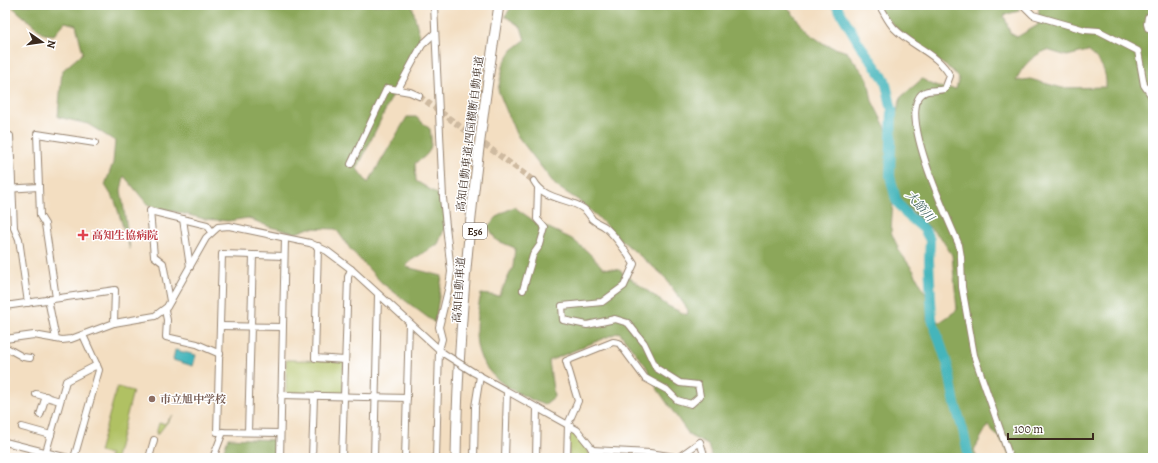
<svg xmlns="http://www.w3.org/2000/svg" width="1158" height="463" font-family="Alegreya,'Noto Serif JP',serif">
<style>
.green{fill:#b0c164;stroke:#767641}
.forest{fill:#8ca75a;stroke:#64683c;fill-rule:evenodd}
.water{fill:#45b5bb;stroke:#40706c}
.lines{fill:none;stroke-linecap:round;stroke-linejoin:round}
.river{stroke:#45b5bb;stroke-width:10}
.minor-tunnel{stroke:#cebaa0;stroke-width:6;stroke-dasharray:6 3;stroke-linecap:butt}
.minor-casing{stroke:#978470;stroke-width:8}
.highway-casing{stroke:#978470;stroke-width:11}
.minor{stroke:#fff;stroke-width:6}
.highway{stroke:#fff;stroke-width:9}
.minor-bridge-casing{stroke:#978470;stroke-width:8;stroke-linecap:butt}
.minor-bridge{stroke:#fff;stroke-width:6}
.health-dot{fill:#e0444e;stroke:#fff;stroke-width:1.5}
.education-dot{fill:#8d6e63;stroke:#fff;stroke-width:1.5}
.labels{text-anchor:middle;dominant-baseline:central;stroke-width:3;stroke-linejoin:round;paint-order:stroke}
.shield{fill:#fff;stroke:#766a62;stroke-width:1}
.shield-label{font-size:10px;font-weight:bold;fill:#3b2a1e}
.street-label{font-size:11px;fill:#3b2a1e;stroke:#fff}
.health-label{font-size:11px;font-weight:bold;fill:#be3a42;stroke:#fff;text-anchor:start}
.education-label{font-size:11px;font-weight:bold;fill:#785e54;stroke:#fff;text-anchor:start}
.water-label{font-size:12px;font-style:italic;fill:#3f625d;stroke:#fff}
</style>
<rect width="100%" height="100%" fill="#fff"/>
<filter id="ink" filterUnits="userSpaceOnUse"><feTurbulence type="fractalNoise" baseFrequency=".025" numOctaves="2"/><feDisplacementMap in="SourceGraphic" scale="8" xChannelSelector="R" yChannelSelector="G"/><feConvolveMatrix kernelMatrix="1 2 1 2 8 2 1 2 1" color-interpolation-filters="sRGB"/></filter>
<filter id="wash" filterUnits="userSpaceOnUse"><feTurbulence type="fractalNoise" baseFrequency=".012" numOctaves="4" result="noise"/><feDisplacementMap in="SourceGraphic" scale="16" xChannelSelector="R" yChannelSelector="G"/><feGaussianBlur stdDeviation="0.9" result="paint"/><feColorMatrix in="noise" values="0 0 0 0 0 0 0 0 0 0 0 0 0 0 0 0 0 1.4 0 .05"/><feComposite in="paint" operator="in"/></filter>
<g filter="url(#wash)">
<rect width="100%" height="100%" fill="#f3dec1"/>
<g class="green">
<polygon points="286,360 344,361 343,394 286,393"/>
<polygon points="117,387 133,391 116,458 109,458 110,454 99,452"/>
<polygon points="173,415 158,434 156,434 159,423 164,424"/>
<polygon points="572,432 580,438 592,458 569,458 568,434"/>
</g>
<g class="forest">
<path d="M10 5H412L420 38 357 169 368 183 407 117H416L430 129C433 148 431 154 415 163L416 181 439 195 448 220 438 244 410 261 406 267 442 276 435 323 382 283 351 250 336 229 309 228 296 233 270 227 248 218 228 221 205 219 148 205 124 176 121 190 130 249 115 201 105 185 113 163 115 141 88 124 58 117 62 71 83 53 76 25 65 22 54 35 44 34Z"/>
<path d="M513 5H786L808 33 826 45 847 52 868 79 872 101 890 136 901 97 922 79 937 87 956 89 959 78 952 70 910 42 874 5H1018L1019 11 1004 15 1010 33 1017 37 1038 25 1039 5H1153V458H1011L1005 445 988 425 974 450 977 458H712L708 445 690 436 658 390 646 366 619 332 549 361 554 397 544 405C484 380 466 359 481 294L499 296 513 267 515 248 496 240 488 226 500 214 514 207 534 221 572 239 588 252 603 268 619 270 668 306 687 315 688 310 664 276 614 234 597 216 578 200 556 186 516 134 498 90 504 63 512 50 525 40 521 27 505 16ZM1047 50 1067 56 1088 51C1101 61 1107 71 1106 87L1062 88 1030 79 1016 81C1022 66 1032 56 1047 50ZM894 184 903 203 941 238 952 255 957 310 940 322 927 320 928 298 913 270 900 252 891 232Z"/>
<polygon points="228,438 275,440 275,458 221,458"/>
</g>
<polygon class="water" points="175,350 196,355 193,366 173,360"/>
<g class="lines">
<polyline class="river" points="836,5 860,45 885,80 892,110 890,176 896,200 906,214 924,229 930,240 929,260 932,319 948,366 955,404 963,430 969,458"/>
</g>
</g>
<g filter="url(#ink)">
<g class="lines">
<polyline class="minor-tunnel" points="419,96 534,181"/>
<g class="minor-casing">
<g id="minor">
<polyline points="434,5 443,198 451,272 449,286 439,327 442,339 439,350 436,458"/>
<path d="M879 5C884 12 888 22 894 28 911 46 939 54 950 76L945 89C935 92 924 87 918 99 904 126 947 217 959 245L961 257 962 287 974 355 1010 458"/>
<polyline points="1023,5 1033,15 1085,30 1099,31 1138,51 1144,85 1153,98"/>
<polyline points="1153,17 1148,17 1147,24 1148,28 1153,29"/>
<polyline points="398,89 422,45 435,33"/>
<polyline points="10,136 14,228 19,239 28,303"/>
<polyline points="351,164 387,88 410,92 419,96"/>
<path d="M534 181C545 201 568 197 584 209 588 212 590 216 592 219 596 223 601 224 605 227 617 237 626 252 634 264L624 286 602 302 562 306 563 320 587 325 615 319 628 323 644 343 656 368 680 383 698 385 700 396 691 404 677 400 667 390 645 378 619 343 613 342 566 361 578 401 568 424 567 458"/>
<polyline points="39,187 40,216 45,224 56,298"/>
<polyline points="5,189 39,187 37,134 95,143"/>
<polyline points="183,219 190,267"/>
<polyline points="318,246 315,358 345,360"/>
<polyline points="523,290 533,255 540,245 545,228 537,219 538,188"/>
<polyline points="48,299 56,339"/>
<polyline points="170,301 163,263 154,256 150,211 207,225 212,232"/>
<polyline points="5,306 115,290 114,323"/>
<polyline points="165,310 167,320 166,337 197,344 220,354"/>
<polyline points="221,326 282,327"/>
<polyline points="5,339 34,335 62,340 71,339 114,323 155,316 167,307 206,238 218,227 229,226 310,243 327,251 351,269 443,353"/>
<polyline points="5,347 23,357 30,358"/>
<polyline points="473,372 577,430 590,446 596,458"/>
<polyline points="36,394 60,401"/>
<polyline points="281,395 407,398"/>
<polyline points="40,415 46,396"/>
<polyline points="22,427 51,435"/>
<polyline points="248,432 253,255"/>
<polyline points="279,433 217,432 222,254 284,256"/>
<polyline points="5,442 68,458"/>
<polyline points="592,450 650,453 681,458"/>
<polyline points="46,452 66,381 97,365"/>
<polyline points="679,457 700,442 705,458"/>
<polyline points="74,458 99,370 83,335"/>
<polyline points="149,458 154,440"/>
<polyline points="213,458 223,432"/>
<polyline points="280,458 285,238"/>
<polyline points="312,458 314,396"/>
<polyline points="342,458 348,277 351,269"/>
<polyline points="374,458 378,295"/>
<polyline points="405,458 409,323"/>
<polyline points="474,458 475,407 480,376"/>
<polyline points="505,458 507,392"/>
<polyline points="536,458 537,408"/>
</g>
</g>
<g class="highway-casing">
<path id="highway" d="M456 458C458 306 476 155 499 5"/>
</g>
<use href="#minor" class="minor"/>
<use href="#highway" class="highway"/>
<g class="minor-bridge-casing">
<polyline id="minor-bridge" points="443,353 473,372"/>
</g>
<use href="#minor-bridge" class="minor-bridge"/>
</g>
</g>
<path class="health-dot" d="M81 229h4v4h4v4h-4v4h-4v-4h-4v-4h4z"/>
<circle class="education-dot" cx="152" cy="399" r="4"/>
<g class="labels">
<rect class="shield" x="463" y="223" width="24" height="16" rx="3"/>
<g class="shield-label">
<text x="475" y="231">E56</text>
</g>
<g class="street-label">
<text transform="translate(470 134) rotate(-83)">高知自動車道;四国横断自動車道</text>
<text transform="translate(459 290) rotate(-86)">高知自動車道</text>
</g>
<g class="health-label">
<text x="92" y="235">高知生協病院</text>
</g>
<g class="education-label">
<text x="160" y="399">市立旭中学校</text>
</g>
<g class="water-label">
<text transform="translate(920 206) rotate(49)">大節川</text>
</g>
</g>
<rect width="1158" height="463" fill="none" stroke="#fff" stroke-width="20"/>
<g transform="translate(42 42) rotate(103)" stroke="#ffffff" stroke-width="3" paint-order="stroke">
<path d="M0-3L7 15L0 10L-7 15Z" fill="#3b2a1e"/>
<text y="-6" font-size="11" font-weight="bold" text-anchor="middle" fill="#3b2a1e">N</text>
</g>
<path d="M1008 433v6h85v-6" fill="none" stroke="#3b2a1e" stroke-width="2"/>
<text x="1014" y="433" font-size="12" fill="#3b2a1e" stroke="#ffffff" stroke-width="3" paint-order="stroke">100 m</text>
</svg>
